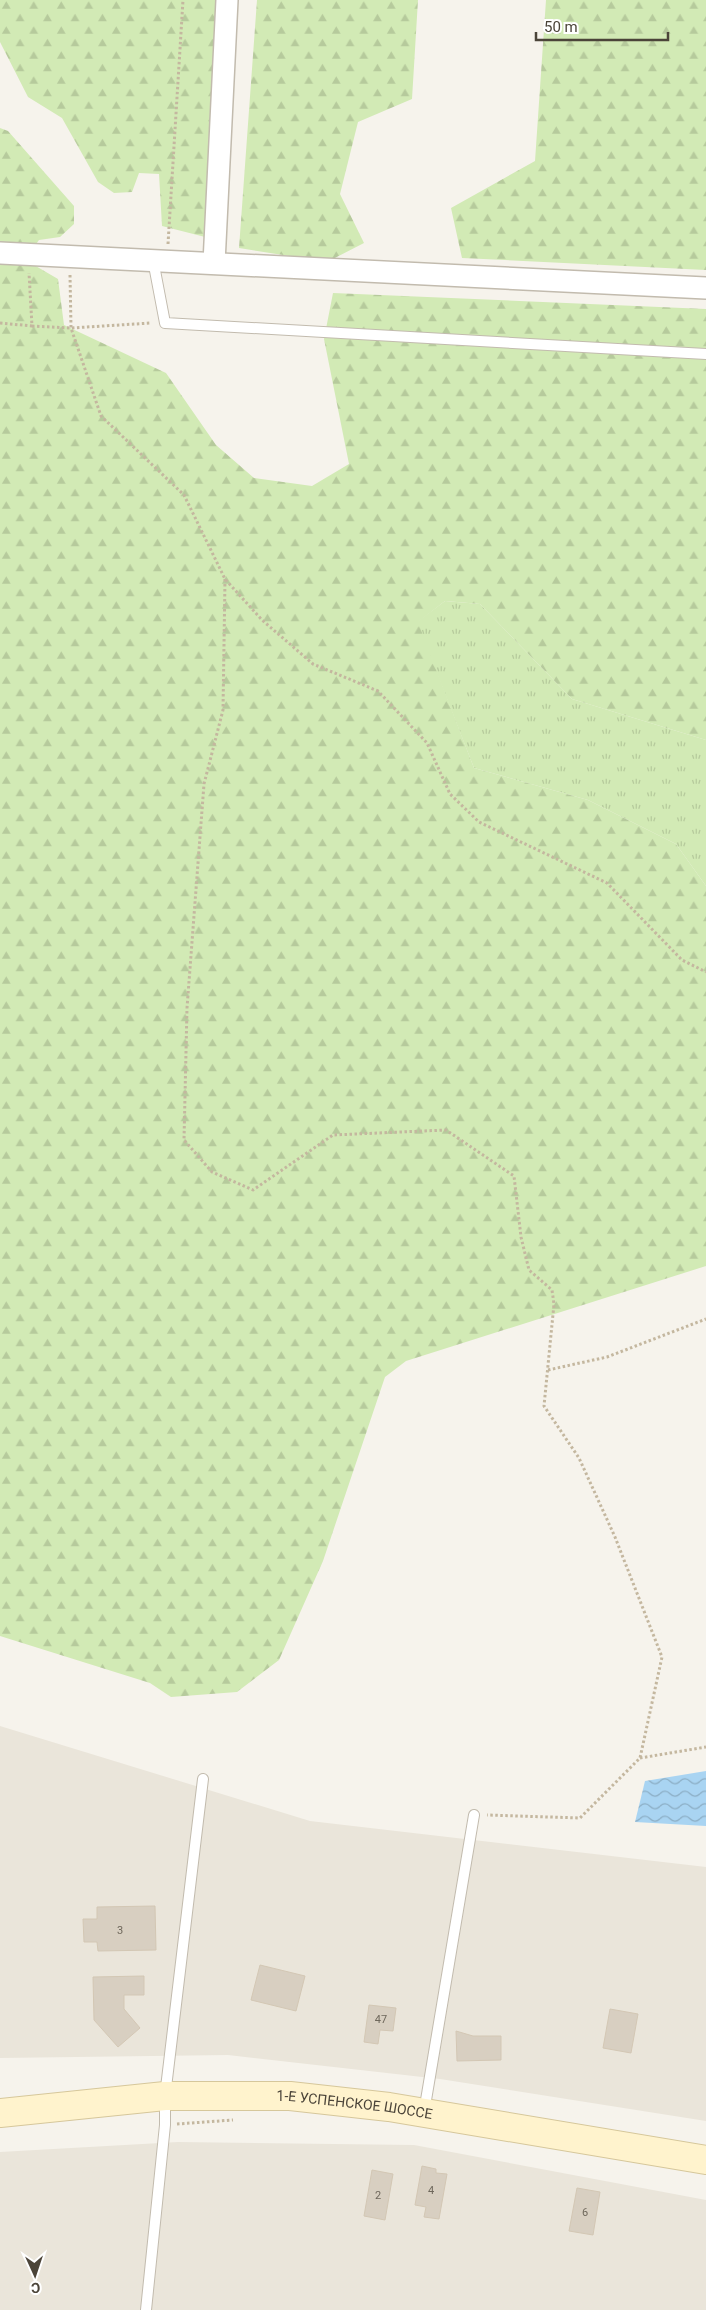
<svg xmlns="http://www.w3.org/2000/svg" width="706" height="2310" font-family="Roboto,sans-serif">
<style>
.residential{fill:#eae5da}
.grass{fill:url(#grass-tufts)}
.forest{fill:url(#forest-firs)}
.water{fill:url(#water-waves)}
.building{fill:#d8cfc1;stroke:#d3c7b4}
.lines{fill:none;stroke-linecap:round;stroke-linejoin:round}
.service-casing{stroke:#c2bbae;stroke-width:12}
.minor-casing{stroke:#c2bbae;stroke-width:24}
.secondary-casing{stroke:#d6c79b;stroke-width:30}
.path{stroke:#c4b79f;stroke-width:3;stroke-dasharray:2.5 2.5;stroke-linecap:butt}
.service{stroke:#fff;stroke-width:10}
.minor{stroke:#fff;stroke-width:21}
.secondary{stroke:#fff3cd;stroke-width:28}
.labels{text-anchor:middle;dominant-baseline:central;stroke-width:5;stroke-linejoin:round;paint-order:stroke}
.number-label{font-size:11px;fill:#6e675b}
.street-label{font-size:14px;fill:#4b4439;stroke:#fff}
</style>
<defs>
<pattern id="grass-tufts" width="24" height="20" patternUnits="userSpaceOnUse" patternTransform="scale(1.25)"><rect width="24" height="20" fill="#d2eab5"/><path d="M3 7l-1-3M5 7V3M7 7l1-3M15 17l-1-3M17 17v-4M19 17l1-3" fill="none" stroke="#b6ca9c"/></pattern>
<pattern id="forest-firs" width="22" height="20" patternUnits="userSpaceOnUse" patternTransform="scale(1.25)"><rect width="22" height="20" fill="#d2eab5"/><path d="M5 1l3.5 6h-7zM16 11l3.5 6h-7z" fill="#b6ca9c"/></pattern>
<pattern id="water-waves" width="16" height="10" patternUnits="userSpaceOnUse" patternTransform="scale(1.25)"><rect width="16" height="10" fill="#a9d4f2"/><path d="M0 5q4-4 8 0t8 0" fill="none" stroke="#8caec5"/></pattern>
</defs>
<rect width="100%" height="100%" fill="#f6f3ec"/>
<g class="residential">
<polygon points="0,1726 310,1821 706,1867 706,2121 440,2079 228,2055 0,2058"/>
<polygon points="178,2142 414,2145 706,2200 706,2310 0,2310 0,2152"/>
</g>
<polygon class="grass" points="445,601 480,604 572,699 706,740 706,886 676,844 588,800 474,768 417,622"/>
<g class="forest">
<polygon points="0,0 221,0 209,238 162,226 159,174 139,173 132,192 114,193 98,182 62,118 28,97 0,42"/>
<polygon points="257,0 418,0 412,99 358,122 340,194 364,243 327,262 239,248"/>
<polygon points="546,0 706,0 706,270 462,258 451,208 535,161"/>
<polygon points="0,128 8,131 74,206 74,224 60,237 39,240 28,255 0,257"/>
<polygon points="0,260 34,265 58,279 64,325 166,373 216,445 254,478 312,486 349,464 324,339 333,293 706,309 706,740 572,699 480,604 445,601 418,622 474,768 588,800 676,844 706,886 706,1266 406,1361 385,1377 323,1561 279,1660 237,1692 171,1697 150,1683 0,1636"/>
</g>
<polygon class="water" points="706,1771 706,1826 635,1822 645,1781"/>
<g class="building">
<polygon points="155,1906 156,1950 98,1951 97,1942 84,1942 83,1919 97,1919 97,1907"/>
<polygon points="260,1965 305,1976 296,2011 251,2000"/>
<polygon points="144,1976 144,1995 124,1995 124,2009 140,2028 118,2047 94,2020 93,1977"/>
<polygon points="369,2005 396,2008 393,2031 380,2030 378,2044 364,2042"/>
<polygon points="610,2009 638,2014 631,2053 603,2048"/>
<polygon points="456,2031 473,2036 501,2036 501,2060 457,2061"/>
<polygon points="422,2166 436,2169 436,2173 447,2174 439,2219 424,2217 426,2207 415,2205"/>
<polygon points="372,2170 393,2174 385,2220 364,2216"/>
<polygon points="577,2188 600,2192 593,2235 569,2231"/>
</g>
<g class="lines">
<g class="service-casing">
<g id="service">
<polyline points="153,260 165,323 706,354"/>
<polyline points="424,2112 474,1815"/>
<polyline points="146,2310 165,2125 165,2096 203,1779"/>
</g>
</g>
<g class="minor-casing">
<g id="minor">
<polyline points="0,253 706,288"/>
<polyline points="214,263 227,0"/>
</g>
</g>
<g class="secondary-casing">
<g id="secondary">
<path id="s1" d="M0 2113 165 2096H290L389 2107 706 2160"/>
</g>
</g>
<g class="path">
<polyline points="168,244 183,0"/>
<polyline points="70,275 71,328 101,416 184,495 225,579 262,620 313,664 378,691 427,743 450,794 479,822 607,883 682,960 706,972"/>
<polyline points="0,323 32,326 29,273"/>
<polyline points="32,326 71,328 151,323"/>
<polyline points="225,579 223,710 204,784 187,1008 184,1140 212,1172 253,1190 333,1135 446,1130 514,1176 521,1237 529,1270 552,1290 554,1304 544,1406 579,1458 615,1537 662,1657 640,1758 580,1818 487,1815"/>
<polyline points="548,1370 607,1357 706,1319"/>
<polyline points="640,1758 706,1747"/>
<polyline points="177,2124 233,2120"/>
</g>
<use href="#service" class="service"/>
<use href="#minor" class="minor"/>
<use href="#secondary" class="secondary"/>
</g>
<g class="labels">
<g class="number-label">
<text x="120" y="1930">3</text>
<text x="381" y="2019">47</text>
<text x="431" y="2190">4</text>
<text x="378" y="2195">2</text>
<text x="585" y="2212">6</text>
</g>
<g class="street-label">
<text stroke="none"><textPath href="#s1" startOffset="356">1-Е УСПЕНСКОЕ ШОССЕ</textPath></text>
</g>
</g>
<g transform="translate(35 2275) rotate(177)" stroke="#ffffff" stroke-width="4" paint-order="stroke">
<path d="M0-4L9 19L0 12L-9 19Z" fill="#4b4439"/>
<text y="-8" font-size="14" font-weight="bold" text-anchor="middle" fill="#4b4439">С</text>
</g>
<path d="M536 32v8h132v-8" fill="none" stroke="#4b4439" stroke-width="2.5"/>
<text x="544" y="32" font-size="15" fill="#4b4439" stroke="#ffffff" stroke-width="4" paint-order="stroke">50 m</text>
</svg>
